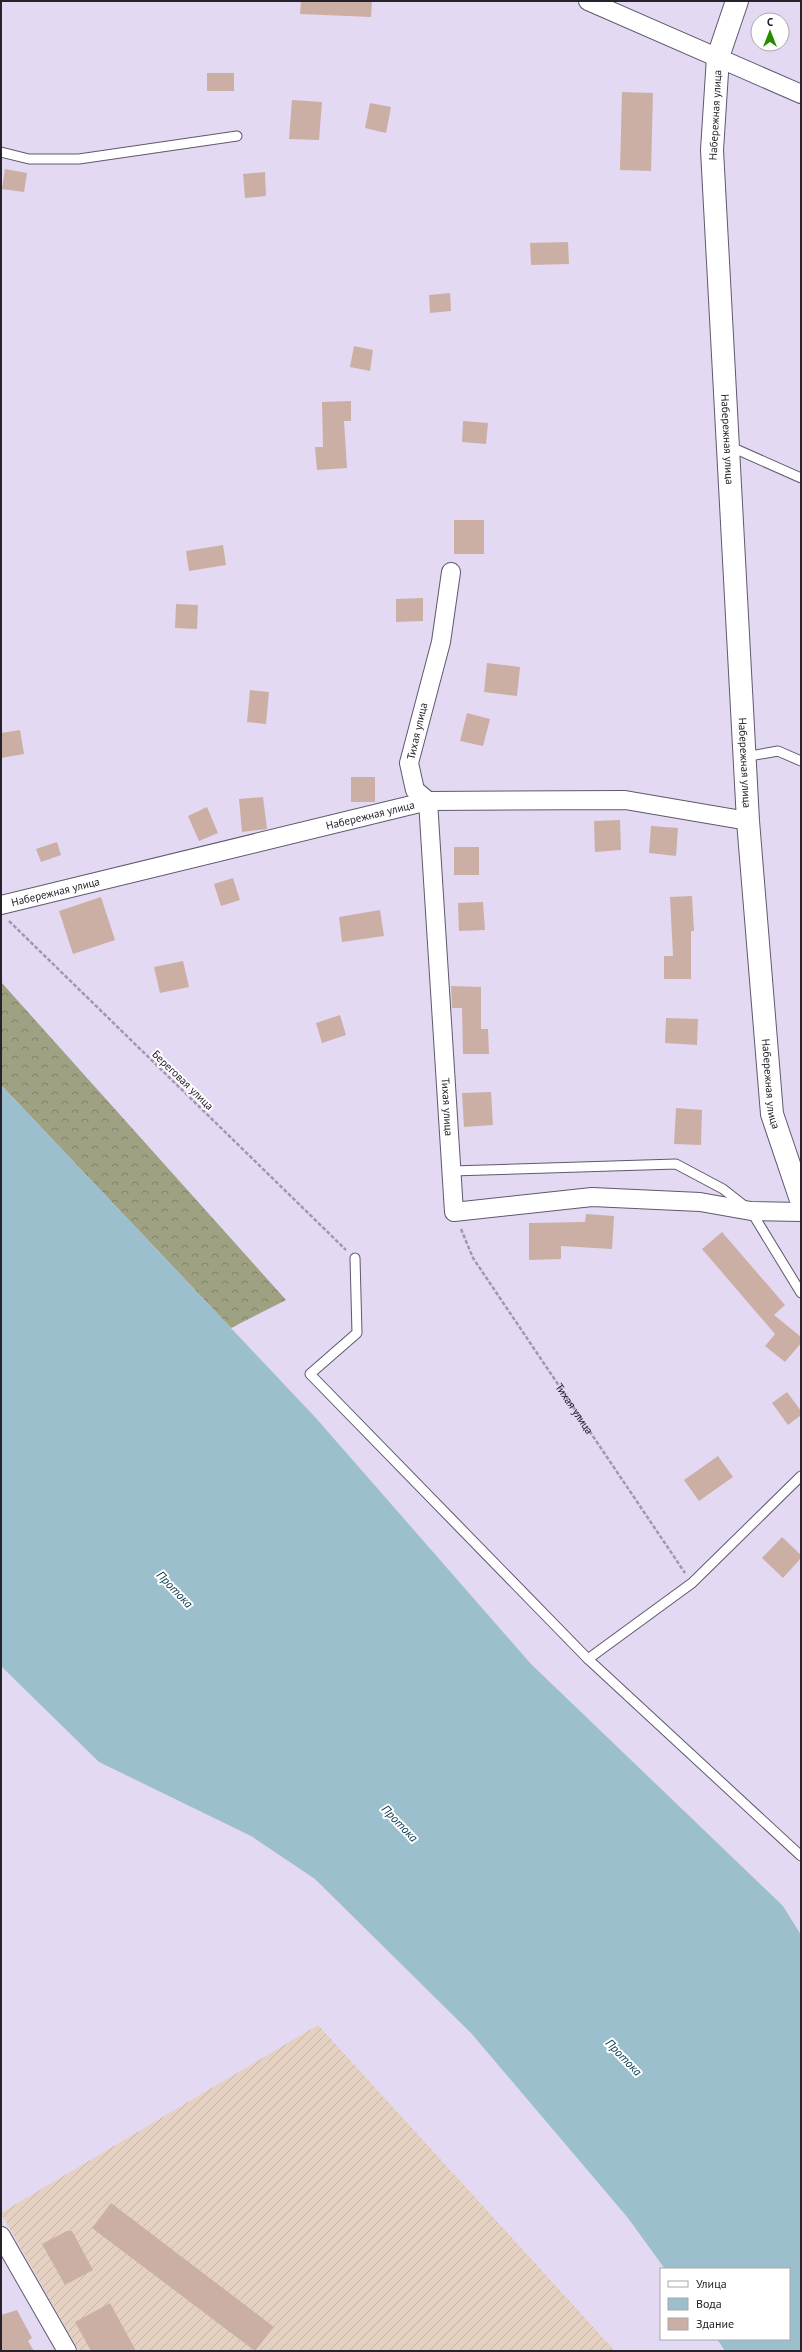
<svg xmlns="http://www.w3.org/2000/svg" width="802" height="2352" font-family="'PT Sans',sans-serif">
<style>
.industrial{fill:url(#industrial-furrows)}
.forest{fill:url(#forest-crowns)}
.water{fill:#9bbfcd}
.building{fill:#ccafa4}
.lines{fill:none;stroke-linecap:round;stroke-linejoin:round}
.lane-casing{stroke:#60586e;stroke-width:11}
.street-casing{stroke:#60586e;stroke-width:20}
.secondary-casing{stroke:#60586e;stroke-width:24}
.path{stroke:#a098ad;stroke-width:2.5;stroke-dasharray:4 2;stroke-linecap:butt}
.lane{stroke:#fff;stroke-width:9}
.street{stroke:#fff;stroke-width:18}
.secondary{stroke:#fff;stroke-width:22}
.labels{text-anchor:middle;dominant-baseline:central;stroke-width:4;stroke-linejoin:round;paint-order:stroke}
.street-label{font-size:11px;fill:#26222c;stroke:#fff}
.water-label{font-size:12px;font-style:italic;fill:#043a4a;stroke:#fff}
</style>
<defs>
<pattern id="industrial-furrows" width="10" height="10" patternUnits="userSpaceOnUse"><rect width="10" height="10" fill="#e4d1c1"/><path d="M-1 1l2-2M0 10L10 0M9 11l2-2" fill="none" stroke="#c3b3a6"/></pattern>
<pattern id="forest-crowns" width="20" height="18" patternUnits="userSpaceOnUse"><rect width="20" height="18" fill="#9ea182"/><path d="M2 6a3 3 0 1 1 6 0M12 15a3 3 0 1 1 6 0" fill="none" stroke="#81836b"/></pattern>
</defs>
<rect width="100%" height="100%" fill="#e3d9f3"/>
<polygon class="industrial" points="318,2025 615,2351 79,2351 1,2213"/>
<polygon class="forest" points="1,982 286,1300 231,1328 1,1085"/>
<polygon class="water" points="1,1085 315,1417 531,1664 783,1906 801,1935 801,2351 725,2351 717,2339 789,2339 789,2269 665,2269 628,2218 471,2033 315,1879 251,1836 99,1762 1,1666"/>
<g class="building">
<polygon points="301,1 372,1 371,17 300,14"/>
<rect x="207" y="73" width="27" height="18"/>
<polygon points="622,92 653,93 651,171 620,170"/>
<polygon points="292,100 322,102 319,140 289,139"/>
<polygon points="370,103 391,107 386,133 365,128"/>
<polygon points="5,169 27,173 24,192 2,189"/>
<polygon points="265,172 266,196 245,198 243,174"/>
<polygon points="568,242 569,264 531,265 530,243"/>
<polygon points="450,293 451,311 430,313 429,295"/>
<polygon points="354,346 373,350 370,371 350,367"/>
<polygon points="351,401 351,421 344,421 347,468 317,470 315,447 323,447 322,402"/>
<polygon points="463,421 488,423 486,444 462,442"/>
<rect x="454" y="520" width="30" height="34"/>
<polygon points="223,545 226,565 189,571 186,551"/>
<polygon points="423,598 423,621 396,622 396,599"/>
<polygon points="176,604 198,605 197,629 175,628"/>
<polygon points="487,663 520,667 517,696 484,692"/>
<polygon points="250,690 269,692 266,724 247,722"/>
<polygon points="467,713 490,719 483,746 460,741"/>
<polygon points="20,730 24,754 1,758 1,733"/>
<rect x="351" y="777" width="24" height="25"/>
<polygon points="263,797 267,829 242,832 239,799"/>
<polygon points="207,807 218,833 199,841 188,816"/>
<polygon points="620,820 621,850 595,852 594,821"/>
<polygon points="651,826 678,828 676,856 649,853"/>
<polygon points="57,842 61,855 41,862 36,849"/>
<rect x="454" y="847" width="25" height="28"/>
<polygon points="233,878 240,900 221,906 214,884"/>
<polygon points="692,896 694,931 691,931 691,979 664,979 664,956 673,956 670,897"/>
<polygon points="101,897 115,940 73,954 59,911"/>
<polygon points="483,902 485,930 459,931 458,903"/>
<polygon points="380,910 384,936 342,942 339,917"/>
<polygon points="183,961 189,987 160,993 154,967"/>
<polygon points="451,986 481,987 481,1029 488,1029 489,1054 463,1054 462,1008 452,1008"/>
<polygon points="340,1015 346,1035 322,1043 316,1023"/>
<polygon points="666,1018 698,1019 697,1045 665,1043"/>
<polygon points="491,1092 493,1125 464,1127 462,1093"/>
<polygon points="676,1108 702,1110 701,1145 674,1144"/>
<polygon points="586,1214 614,1216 612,1249 561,1246 561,1259 529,1260 529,1223 585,1222"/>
<polygon points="722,1232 785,1305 774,1315 801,1337 801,1343 785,1362 765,1346 775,1334 702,1249"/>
<polygon points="787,1392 801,1411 801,1415 788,1425 772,1403"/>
<polygon points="718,1456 733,1477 699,1501 684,1480"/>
<polygon points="782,1537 801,1555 801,1558 783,1578 762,1558"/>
<polygon points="111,2203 274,2327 255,2351 92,2228"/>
<polygon points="67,2231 72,2231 93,2270 65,2285 42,2244"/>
<polygon points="110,2303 136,2351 91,2351 75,2322"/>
<polygon points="17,2310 32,2338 28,2341 34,2351 1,2351 1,2315"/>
</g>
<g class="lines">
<g class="lane-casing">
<g id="lane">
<polyline points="1,152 29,159 79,159 237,136"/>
<polyline points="729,446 801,478"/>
<polyline points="744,757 778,751 801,761"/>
<polyline points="452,1171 676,1164 723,1189 751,1211 801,1293"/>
<polyline points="355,1258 357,1333 310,1374 588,1659 801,1856"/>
<polyline points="588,1659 692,1583 801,1476"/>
</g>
</g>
<g class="street-casing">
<g id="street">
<polyline points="588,1 801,94"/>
<path id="s2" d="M451 572 441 642 409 763 415 790 428 801 454 1212 592 1197 700 1202 751 1211 801 1212"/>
<path id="s3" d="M1 905 428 801 625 800 748 821"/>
<polyline points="1,2236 67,2351"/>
</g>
</g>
<g class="secondary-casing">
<g id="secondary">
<path id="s4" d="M737 1 718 57 712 150 748 821 772 1114 801 1200"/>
</g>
</g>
<g class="path">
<polyline points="9,921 346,1250"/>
<path id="s1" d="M461 1229 473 1258 685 1573"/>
</g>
<use href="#lane" class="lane"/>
<use href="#street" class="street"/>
<use href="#secondary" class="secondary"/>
</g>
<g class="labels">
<g class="street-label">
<text transform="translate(715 115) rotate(-87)">Набережная улица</text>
<text stroke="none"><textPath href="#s4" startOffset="442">Набережная улица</textPath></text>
<text transform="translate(417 731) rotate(-77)">Тихая улица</text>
<text stroke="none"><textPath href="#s4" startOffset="766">Набережная улица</textPath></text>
<text stroke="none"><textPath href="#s3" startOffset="380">Набережная улица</textPath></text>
<text stroke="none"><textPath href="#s3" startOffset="56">Набережная улица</textPath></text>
<text transform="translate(183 1080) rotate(44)">Береговая улица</text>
<text stroke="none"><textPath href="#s4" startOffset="1088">Набережная улица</textPath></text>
<text stroke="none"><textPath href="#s2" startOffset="547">Тихая улица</textPath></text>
<text stroke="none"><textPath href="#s1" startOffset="213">Тихая улица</textPath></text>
</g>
<g class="water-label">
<text transform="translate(175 1589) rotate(46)">Протока</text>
<text transform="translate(400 1823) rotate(46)">Протока</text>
<text transform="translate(624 2057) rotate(46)">Протока</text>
</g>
</g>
<rect width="802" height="2352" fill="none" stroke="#26222c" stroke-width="4"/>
<rect x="660" y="2268" width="130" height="72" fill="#ffffff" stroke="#a8a7ab"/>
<rect x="668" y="2281" width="20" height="6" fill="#ffffff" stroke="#a8a7ab"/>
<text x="696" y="2288" font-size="12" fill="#26222c">Улица</text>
<rect x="668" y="2298" width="20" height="12" fill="#9bbfcd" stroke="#a8a7ab"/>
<text x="696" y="2308" font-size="12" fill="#26222c">Вода</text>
<rect x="668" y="2318" width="20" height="12" fill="#ccafa4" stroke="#a8a7ab"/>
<text x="696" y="2328" font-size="12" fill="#26222c">Здание</text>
<g transform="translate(770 32)"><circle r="19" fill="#ffffff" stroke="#a8a7ab"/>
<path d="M0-3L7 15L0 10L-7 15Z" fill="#288b00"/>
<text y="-6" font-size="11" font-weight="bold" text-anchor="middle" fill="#26222c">С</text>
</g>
</svg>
